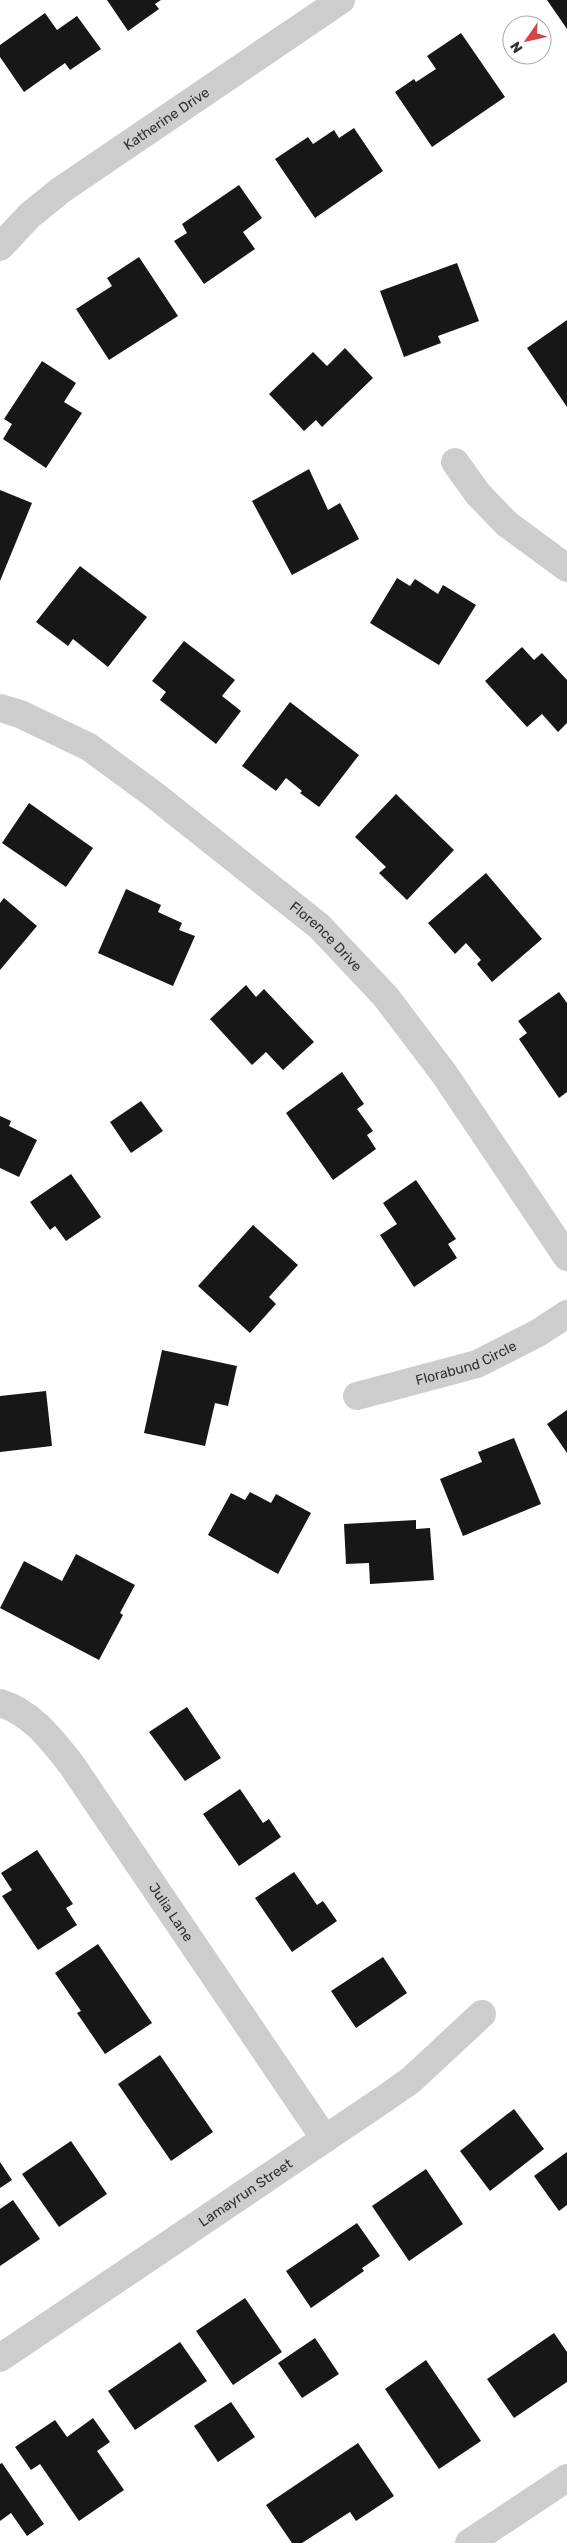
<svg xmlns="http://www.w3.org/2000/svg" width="567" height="2543" font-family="Rubik,sans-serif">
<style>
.building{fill:#171717}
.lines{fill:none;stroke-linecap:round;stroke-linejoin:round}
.minor{stroke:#cdcdcd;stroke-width:28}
.labels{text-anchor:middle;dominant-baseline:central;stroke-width:5;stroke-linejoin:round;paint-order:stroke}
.street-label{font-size:14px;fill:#303030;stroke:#fff}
</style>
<rect width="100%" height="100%" fill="#fff"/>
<g class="building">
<polygon points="107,0 161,0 155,4 159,9 128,31"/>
<polygon points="547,0 567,0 567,29"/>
<polygon points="45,13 57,30 77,16 101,49 70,70 65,63 24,92 0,57 0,45"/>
<polygon points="461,33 505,97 432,147 395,92 414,79 416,82 436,69 427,56"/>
<polygon points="354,128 383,171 315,218 275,159 308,137 313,144 334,130 339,138"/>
<polygon points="239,185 262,218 243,232 255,249 204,284 174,241 187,233 182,224"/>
<polygon points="139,257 178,316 109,360 76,309 112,286 107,278"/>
<polygon points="457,263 479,321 438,336 441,343 404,357 380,291"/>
<polygon points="567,320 567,407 527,348"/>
<polygon points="345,348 373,378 322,427 316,420 304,431 269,394 313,352 327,366"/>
<polygon points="42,361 76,383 64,402 82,413 46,468 3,439 12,424 4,419"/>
<polygon points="309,469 328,510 340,503 359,539 292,575 252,501"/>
<polygon points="0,490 32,503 0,581"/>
<polygon points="80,566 147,617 108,667 73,639 68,646 36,622"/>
<polygon points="397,578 410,586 415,579 438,594 443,585 476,605 439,665 370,623"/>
<polygon points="184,641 235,680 222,696 241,711 216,744 160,700 166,692 152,681"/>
<polygon points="522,647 534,660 542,653 567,680 567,723 558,732 542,714 527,727 485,681"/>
<polygon points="290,702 359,755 319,807 300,793 302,791 286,778 276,791 242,766"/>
<polygon points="396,794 454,850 407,900 379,873 386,867 355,837"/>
<polygon points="29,803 93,848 66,887 2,843"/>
<polygon points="486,873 542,939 492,982 477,964 481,960 466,943 455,954 428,923"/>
<polygon points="126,889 161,905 158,912 182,923 179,930 195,936 173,986 98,953"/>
<polygon points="4,898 37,926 0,970 0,903"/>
<polygon points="246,985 256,997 264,989 314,1042 283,1070 266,1052 252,1065 210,1019"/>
<polygon points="559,992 567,1003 567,1092 559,1098 519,1039 527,1033 518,1021"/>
<polygon points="342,1072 364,1104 357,1109 373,1131 367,1135 376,1149 333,1180 286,1113"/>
<polygon points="141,1101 163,1131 131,1153 110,1122"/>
<polygon points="0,1116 11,1121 9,1126 37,1140 19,1177 0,1168"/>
<polygon points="71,1174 101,1217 66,1241 55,1226 50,1230 30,1202"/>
<polygon points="416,1180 456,1239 448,1244 457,1258 414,1287 380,1235 397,1224 383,1203"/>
<polygon points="253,1225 298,1265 269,1297 276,1304 250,1333 198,1286"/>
<polygon points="162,1350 237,1366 228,1406 215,1403 205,1446 144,1433"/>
<polygon points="46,1391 52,1446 0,1452 0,1396"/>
<polygon points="567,1410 567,1453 547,1424"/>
<polygon points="514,1438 541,1504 463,1536 440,1479 482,1462 478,1452"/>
<polygon points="250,1492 271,1503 276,1494 311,1513 278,1574 208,1535 231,1493 245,1500"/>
<polygon points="416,1520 416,1529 430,1528 434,1580 370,1584 369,1563 346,1564 344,1524"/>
<polygon points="76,1554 135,1585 120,1613 123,1615 99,1660 0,1608 24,1561 62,1581"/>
<polygon points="187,1707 221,1758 185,1781 149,1732"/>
<polygon points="240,1789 263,1823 269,1819 281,1837 239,1866 203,1814"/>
<polygon points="37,1850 73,1904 66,1908 77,1925 38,1950 2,1896 12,1890 1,1873"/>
<polygon points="294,1872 317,1905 323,1901 337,1921 292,1952 255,1898"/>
<polygon points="98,1944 152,2023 105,2054 77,2013 81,2011 55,1973"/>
<polygon points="383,1957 407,1993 356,2028 331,1991"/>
<polygon points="160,2055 213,2132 171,2161 118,2084"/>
<polygon points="514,2109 544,2149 490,2191 460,2151"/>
<polygon points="71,2141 107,2194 59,2227 22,2174"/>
<polygon points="567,2152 567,2205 559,2211 534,2176"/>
<polygon points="0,2162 12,2180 0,2188"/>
<polygon points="426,2169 463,2224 409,2261 372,2206"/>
<polygon points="13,2200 40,2239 0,2266 0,2209"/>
<polygon points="357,2223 380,2256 362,2268 364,2271 311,2308 286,2271"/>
<polygon points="245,2298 282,2352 233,2385 196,2331"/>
<polygon points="554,2333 567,2352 567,2382 514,2418 487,2379"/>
<polygon points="315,2338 339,2374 302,2398 278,2363"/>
<polygon points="180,2342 207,2381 135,2430 108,2391"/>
<polygon points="426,2360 481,2441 439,2469 385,2389"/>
<polygon points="231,2402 255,2437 218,2462 194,2426"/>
<polygon points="93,2418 110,2442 97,2451 124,2490 79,2521 40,2464 31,2470 15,2447 55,2420 67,2437"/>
<polygon points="358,2443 394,2496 356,2521 350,2512 302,2543 292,2543 266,2505"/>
<polygon points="2,2463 44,2524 27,2536 11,2513 0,2521 0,2464"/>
</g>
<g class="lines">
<g class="minor">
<path id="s1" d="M0 247 30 215 61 190 341 0"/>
<polyline points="455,462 478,494 507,524 567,568"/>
<path id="s2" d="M0 708 20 714 89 747 153 794 319 926 386 997 445 1075 567 1257"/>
<path id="s3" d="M357 1396 477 1364 538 1333 567 1314"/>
<path id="s4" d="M0 1703C31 1712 52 1740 71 1764L325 2139"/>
<path id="s5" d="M0 2358 384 2099 411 2080 482 2014"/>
<polyline points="469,2543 567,2478"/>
</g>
</g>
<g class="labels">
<g class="street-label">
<text stroke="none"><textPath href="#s1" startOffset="211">Katherine Drive</textPath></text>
<text stroke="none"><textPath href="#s2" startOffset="401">Florence Drive</textPath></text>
<text stroke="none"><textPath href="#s3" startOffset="114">Florabund Circle</textPath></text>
<text stroke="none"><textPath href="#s4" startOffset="274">Julia Lane</textPath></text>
<text stroke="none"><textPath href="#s5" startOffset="296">Lamayrun Street</textPath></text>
</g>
</g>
<g transform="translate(527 40) rotate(236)"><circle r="24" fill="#ffffff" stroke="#acacac"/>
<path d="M0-4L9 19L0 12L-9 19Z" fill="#d54447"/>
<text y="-8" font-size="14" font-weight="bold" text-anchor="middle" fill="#303030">N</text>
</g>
</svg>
